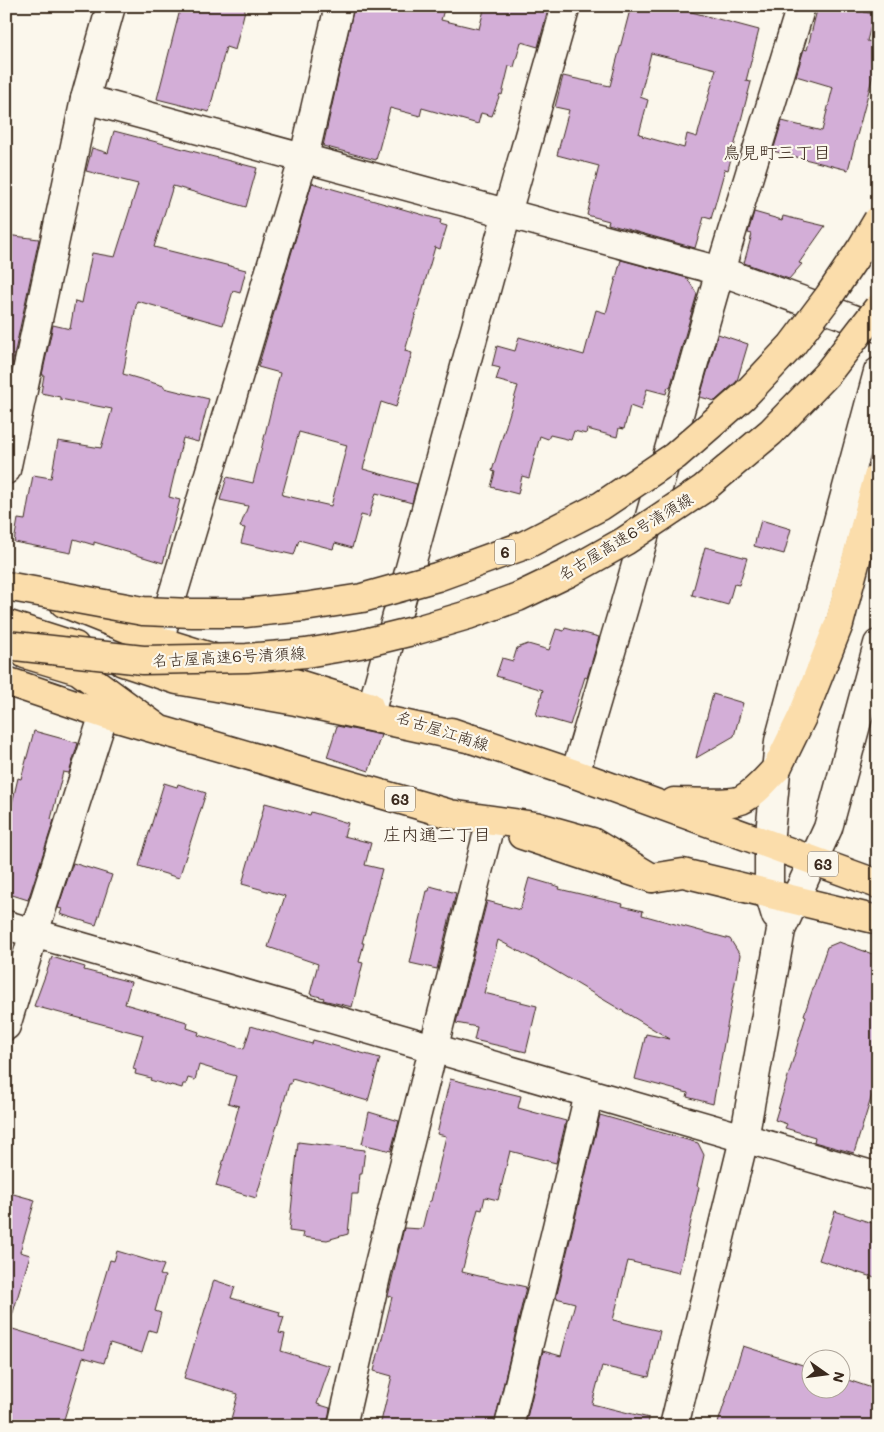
<svg xmlns="http://www.w3.org/2000/svg" width="884" height="1432" font-family="Mali,'Klee One',sans-serif">
<style>
.building{fill:#d3aed7;stroke:#3b2a1e;fill-rule:evenodd}
.lines{fill:none;stroke-linecap:round;stroke-linejoin:round}
.minor-casing{stroke:#3b2a1e;stroke-width:31}
.tertiary-casing{stroke:#3b2a1e;stroke-width:31}
.primary-casing{stroke:#3b2a1e;stroke-width:31}
.motorway-casing{stroke:#3b2a1e;stroke-width:31}
.minor{stroke:#fbf7ec;stroke-width:28}
.tertiary{stroke:#fbf7ec;stroke-width:28}
.primary{stroke:#fbddab;stroke-width:28}
.motorway{stroke:#fbddab;stroke-width:28}
.motorway-bridge-casing{stroke:#3b2a1e;stroke-width:31;stroke-linecap:butt}
.motorway-bridge{stroke:#fbddab;stroke-width:28}
.labels{text-anchor:middle;dominant-baseline:central;stroke-width:4.5;stroke-linejoin:round;paint-order:stroke}
.shield{fill:#fbf7ec;stroke:#75685c;stroke-width:1}
.shield-label{font-size:15px;font-weight:bold;fill:#3b2a1e}
.street-label{font-size:16px;fill:#3b2a1e;stroke:#fbf7ec}
.neighbourhood-label{font-size:18px;fill:#3b2a1e;stroke:#fbf7ec}
</style>
<rect width="100%" height="100%" fill="#fbf7ec"/>
<filter id="ink" filterUnits="userSpaceOnUse"><feTurbulence type="fractalNoise" baseFrequency=".02" numOctaves="2"/><feDisplacementMap in="SourceGraphic" scale="10" xChannelSelector="R" yChannelSelector="G"/><feConvolveMatrix kernelMatrix="1 2 1 2 8 2 1 2 1" color-interpolation-filters="sRGB"/></filter>
<g filter="url(#ink)">
<g class="building">
<polygon points="181,6 246,6 235,50 226,47 209,112 157,99"/>
<polygon points="354,6 445,6 441,20 479,29 485,6 549,6 538,47 521,42 514,67 509,66 502,95 500,94 492,116 481,113 478,124 422,108 420,116 390,108 376,160 323,146"/>
<path d="M631 6H669L759 30 746 81 751 82 728 170 725 169 711 219 704 217 695 248 608 224 609 221 587 215 599 166 557 155 569 110 555 107 563 76 610 86ZM651 53 716 69 697 137 687 134 684 148 642 136 643 135 639 134 648 100 640 97Z"/>
<polygon points="818,6 865,6 864,12 874,14 867,41 878,43 878,56 848,170 773,151 782,121 822,131 833,87 796,76 804,49 807,50"/>
<polygon points="114,131 257,168 246,207 173,186 154,247 246,270 240,293 233,291 223,325 137,301 123,374 164,386 164,388 209,399 198,442 183,438 169,497 180,500 163,563 94,542 94,545 74,539 71,553 14,542 18,519 25,520 33,475 51,478 58,441 101,448 112,409 60,399 60,397 41,393 44,375 42,375 53,325 70,329 75,301 82,303 92,253 115,257 138,184 86,171 92,148 108,153"/>
<path d="M312 183 441 220 440 224 447 226 440 249 435 247 405 351 412 353 396 407 381 402 363 469 417 484 412 503 376 493 369 517 361 515 352 548 335 543 333 549 299 540 294 555 241 543 245 528 240 527 248 506 220 500 227 477 253 483 280 373 258 367ZM299 432 347 445 331 506 282 495Z"/>
<polygon points="754,212 782,220 783,216 825,226 799,263 802,264 789,279 744,263 752,234 748,233"/>
<polygon points="6,235 39,239 11,370 6,369"/>
<polygon points="621,260 687,278 697,294 670,388 668,387 666,394 647,389 641,410 630,406 624,429 619,428 617,437 587,429 586,434 574,431 571,440 550,435 548,439 540,436 529,478 522,476 518,494 491,487 495,472 492,471 518,386 496,380 500,368 492,366 497,346 515,351 519,337 584,355 596,310 606,313"/>
<polygon points="718,334 748,344 737,381 715,401 700,397"/>
<polygon points="761,520 791,529 784,554 754,546"/>
<polygon points="705,547 747,558 739,585 734,584 728,605 692,595"/>
<polygon points="565,628 599,637 587,678 585,677 570,725 536,715 543,690 496,676 502,658 513,661 517,648 528,644 549,650 556,629 564,631"/>
<polygon points="713,694 743,703 734,736 696,758"/>
<polygon points="337,726 381,735 369,771 327,757"/>
<polygon points="34,731 78,743 69,773 63,772 51,819 54,820 28,900 6,893 6,807 11,808 18,778 21,779"/>
<polygon points="164,783 177,787 178,784 206,793 179,878 139,866"/>
<polygon points="265,803 310,815 311,812 348,823 344,836 371,843 365,865 382,869 362,943 364,943 359,962 363,963 352,1007 323,1000 324,998 310,994 318,964 268,947 285,896 242,884"/>
<polygon points="73,863 112,875 96,925 60,914 62,909 58,908"/>
<polygon points="529,878 560,887 559,889 623,904 622,906 643,911 642,915 730,939 740,955 713,1104 687,1097 688,1093 635,1079 646,1034 670,1039 547,966 498,940 484,993 537,1006 526,1052 474,1040 477,1027 456,1023 487,901 520,910"/>
<polygon points="430,886 456,893 437,969 410,963 427,891 429,891"/>
<polygon points="839,942 878,956 878,1076 854,1153 814,1142 815,1137 785,1128 787,1124 775,1120 806,1016 804,1015 827,947"/>
<polygon points="52,957 85,967 84,970 131,982 125,1004 187,1022 188,1023 187,1028 199,1032 198,1035 244,1049 251,1026 312,1044 313,1040 380,1058 368,1101 292,1079 291,1084 289,1084 256,1198 216,1186 239,1106 228,1103 236,1076 199,1065 195,1080 188,1078 186,1084 183,1084 182,1088 171,1085 170,1086 150,1080 151,1078 135,1074 136,1070 133,1069 143,1035 34,1006"/>
<polygon points="450,1079 521,1096 518,1108 566,1121 556,1163 510,1151 498,1200 485,1197 482,1210 478,1209 462,1272 526,1287 494,1426 380,1426 392,1376 374,1371 392,1297 388,1296 404,1228 422,1229 429,1201 431,1201 446,1136 437,1134"/>
<polygon points="369,1112 399,1121 391,1151 362,1144"/>
<polygon points="600,1115 698,1143 704,1155 697,1186 699,1187 679,1273 628,1261 613,1320 660,1331 649,1377 602,1366 592,1404 649,1418 648,1426 525,1426 543,1351 561,1356 575,1303 556,1298"/>
<polygon points="298,1142 365,1150 362,1174 360,1174 358,1194 352,1194 348,1234 327,1240 302,1237 303,1233 289,1231"/>
<polygon points="6,1192 35,1200 20,1252 30,1255 12,1316 6,1315"/>
<polygon points="835,1211 878,1225 878,1279 819,1260"/>
<polygon points="117,1251 164,1265 160,1275 165,1276 155,1311 161,1313 156,1332 149,1330 142,1353 110,1343 104,1363 83,1357 62,1426 6,1426 6,1327 83,1350 110,1260 114,1261"/>
<polygon points="214,1280 235,1287 231,1298 280,1312 279,1316 284,1317 279,1333 285,1334 281,1351 330,1366 317,1404 330,1408 327,1426 229,1426 238,1394 184,1378"/>
<polygon points="743,1346 812,1368 812,1390 842,1390 842,1378 878,1390 878,1426 717,1426"/>
</g>
<g class="lines">
<g class="minor-casing">
<g id="minor">
<polyline points="85,99 720,271 878,328"/>
<polyline points="6,470 85,99 111,6"/>
<polyline points="159,641 304,157 339,6"/>
<polyline points="372,707 507,213 566,6"/>
<polyline points="575,774 622,614 720,271 801,6"/>
<polyline points="6,925 433,1048 878,1177"/>
<polyline points="6,1026 34,933 104,714"/>
<polyline points="342,1426 377,1272 490,824"/>
<polyline points="509,1426 589,1094"/>
</g>
</g>
<g class="tertiary-casing">
<g id="tertiary">
<polyline points="776,916 769,893 769,844 779,741 878,372"/>
<polyline points="674,1426 744,1139 781,930 828,828 878,644"/>
</g>
</g>
<g class="primary-casing">
<g id="primary">
<polyline points="64,603 159,641 369,706"/>
<polyline points="6,681 104,714 159,730"/>
<polyline points="451,732 575,774 878,884"/>
<path d="M674 802C689 802 729 805 741 800 756 793 766 779 777 768"/>
<polyline points="522,835 652,878 683,873 878,920"/>
</g>
</g>
<g class="motorway-casing">
<g id="motorway">
<polyline points="6,624 75,646"/>
<polyline points="25,654 78,670 160,730 450,814 535,826 592,842 652,878"/>
<polyline points="123,662 177,680 296,701 472,739"/>
<polyline points="777,768 802,717 839,624 878,477"/>
</g>
</g>
<use href="#minor" class="minor"/>
<use href="#tertiary" class="tertiary"/>
<use href="#primary" class="primary"/>
<use href="#motorway" class="motorway"/>
<g class="motorway-bridge-casing">
<g id="motorway-bridge">
<polyline points="6,586 143,611 192,613 245,613 304,607 362,598 437,577 525,545 601,506 675,456 744,396 792,345 829,296 862,247 878,220"/>
<polyline points="6,645 143,660 247,658 306,653 360,644 417,630 468,615 518,597 568,573 625,541 703,489 771,432 827,374 878,308"/>
</g>
</g>
<use href="#motorway-bridge" class="motorway-bridge"/>
</g>
</g>
<g class="labels">
<g class="shield">
<rect x="495" y="539.5" width="20" height="25" rx="4"/>
<rect x="385" y="786.5" width="30" height="25" rx="4"/>
<rect x="808" y="851.5" width="30" height="25" rx="4"/>
</g>
<g class="shield-label">
<text x="505" y="552">6</text>
<text x="400" y="799">63</text>
<text x="823" y="864">63</text>
</g>
<g class="street-label">
<text transform="translate(625 536) rotate(-31)">名古屋高速6号清須線</text>
<text transform="translate(229 656) rotate(-3)">名古屋高速6号清須線</text>
<text transform="translate(443 730) rotate(18)">名古屋江南線</text>
</g>
<g class="neighbourhood-label">
<text x="777" y="152">鳥見町三丁目</text>
<text x="437" y="834">庄内通二丁目</text>
</g>
</g>
<rect width="884" height="1432" fill="none" stroke="#fbf7ec" stroke-width="25"/>
<rect x="12" y="12" width="859" height="1407" fill="none" stroke="#3b2a1e" stroke-width="2" filter="url(#ink)"/>
<g transform="translate(826 1374) rotate(104)"><circle r="24" fill="#fbf7ec" stroke="#aea59a"/>
<path d="M0-4L9 19L0 12L-9 19Z" fill="#3b2a1e"/>
<text y="-8" font-size="14" font-weight="bold" text-anchor="middle" fill="#3b2a1e">N</text>
</g>
</svg>
